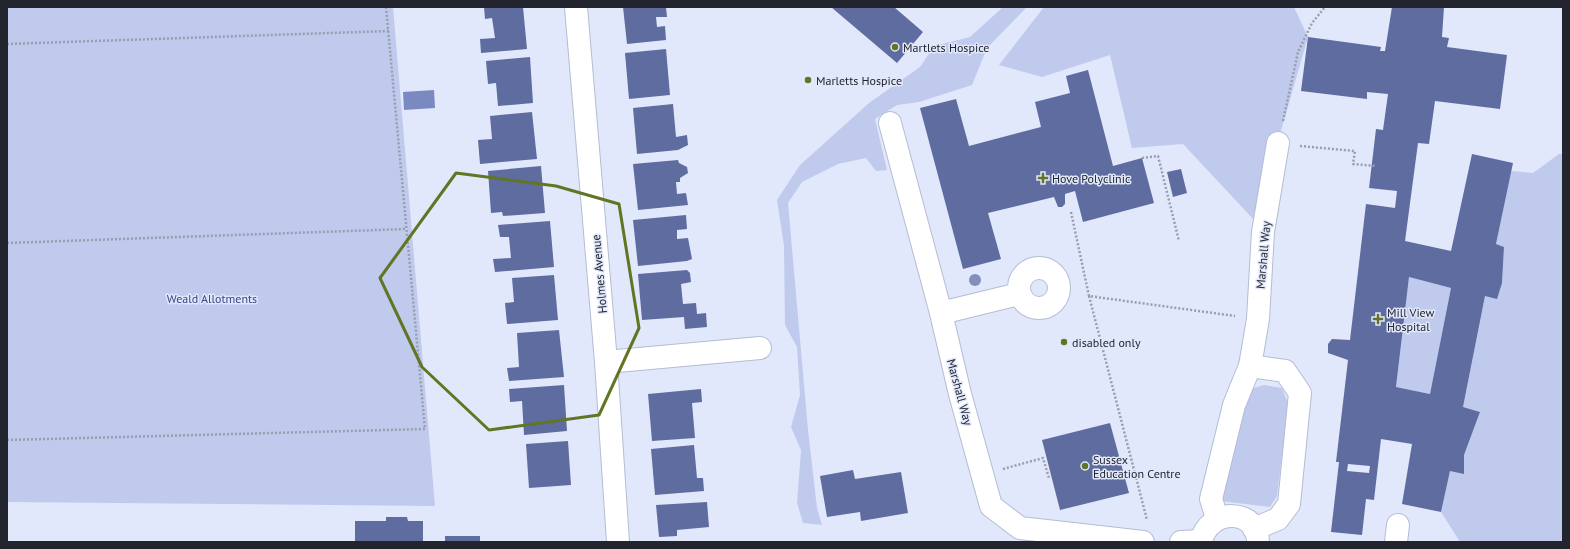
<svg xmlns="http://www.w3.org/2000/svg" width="1570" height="549" font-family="'PT Sans',sans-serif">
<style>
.green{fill:#bfcaed}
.water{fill:#7a89bf}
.building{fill:#5e6ca0;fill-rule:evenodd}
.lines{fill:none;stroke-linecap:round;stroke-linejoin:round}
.minor-casing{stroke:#b5bcd3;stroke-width:24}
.path{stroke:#999dac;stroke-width:2.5;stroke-dasharray:2 2;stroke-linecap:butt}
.minor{stroke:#fff;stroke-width:22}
.tree{fill:#848ebc}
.marked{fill:none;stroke:#627524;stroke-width:3;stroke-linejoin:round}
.poi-dot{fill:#627524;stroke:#e2e8fb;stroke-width:1.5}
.labels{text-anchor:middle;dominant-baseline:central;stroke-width:3;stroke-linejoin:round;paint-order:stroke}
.poi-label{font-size:12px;fill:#22252d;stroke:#e2e8fb;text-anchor:start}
.street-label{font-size:12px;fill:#22252d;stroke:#e2e8fb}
.park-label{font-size:12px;fill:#374589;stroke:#e2e8fb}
</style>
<rect width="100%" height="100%" fill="#e2e8fb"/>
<g class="green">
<polygon points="7,7 393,7 435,506 7,502"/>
<polygon points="1003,7 1027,7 987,48 972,85 919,102 897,105 875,119 887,170 876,171 866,158 838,164 802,182 788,203 808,430 817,508 822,525 803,523 797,503 801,450 791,427 800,395 797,347 785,325 784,246 777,200 800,165 869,103 920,67 934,46 970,37"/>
<polygon points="1044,7 1294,7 1308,37 1255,221 1183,144 1132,148 1110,55 1042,77 999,65"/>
<polygon points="1559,154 1563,154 1563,542 1460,542 1441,512 1450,471 1464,473 1464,455 1480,412 1463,407 1485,296 1502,283 1504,247 1496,244 1511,171 1533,173"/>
<polygon points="1409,277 1451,288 1430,394 1396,387"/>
<polygon points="1264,385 1282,388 1288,403 1277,496 1270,507 1220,501 1247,390"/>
</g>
<polygon class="water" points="434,90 435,108 404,110 403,92"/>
<g class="building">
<polygon points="484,7 523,7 527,49 481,53 480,39 495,38 492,18 485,19"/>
<polygon points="623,7 666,7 667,17 656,17 657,27 665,26 666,40 627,44"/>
<polygon points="831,7 894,7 923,32 897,63"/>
<path d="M1392 7H1444L1442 37 1449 38 1447 47 1507 55 1500 109 1435 101 1429 144 1418 143 1405 241 1451 251 1472 154 1513 163 1496 244 1504 247 1502 283 1497 299 1485 296 1463 407 1480 412 1464 455V474L1450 471 1441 512 1402 504 1412 444 1381 439 1374 500 1366 499 1362 535 1331 532 1339 462H1336L1348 360 1328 353V344L1332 339 1350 340 1366 204 1395 208 1397 191 1369 188 1376 129 1383 130 1388 94 1367 92V99L1301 91 1308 37 1381 47 1380 51H1385ZM1409 277 1451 288 1430 394 1396 387ZM1348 464 1370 466 1369 473 1347 471Z"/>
<polygon points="666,49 670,95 629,99 625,53"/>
<polygon points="530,57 533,103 498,106 496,83 488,84 486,61"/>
<polygon points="1088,70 1113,166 1142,158 1154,203 1083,222 1075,191 1065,194 1065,204 1062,207 1058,207 1054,197 988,213 1001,259 963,269 920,108 956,99 969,146 1041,127 1035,102 1070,93 1066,76"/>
<polygon points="673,104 676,137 687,135 688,145 678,150 637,154 633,108"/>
<polygon points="532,112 537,159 480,164 478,140 492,139 490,116"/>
<polygon points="678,160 679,163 687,167 688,173 680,178 680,182 676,182 677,194 686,193 688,205 638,210 633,164"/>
<polygon points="541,166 545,213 503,216 502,212 491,213 488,171"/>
<polygon points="1181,169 1187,193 1173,197 1167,172"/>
<polygon points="686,215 687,229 677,230 677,239 688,238 692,259 687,261 638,266 633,220"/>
<polygon points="550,221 554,267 495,272 493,259 511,258 509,237 500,237 498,225"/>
<polygon points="687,270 690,273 691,282 681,284 683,304 696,303 697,314 706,313 707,327 685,329 684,317 642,320 638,274"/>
<polygon points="554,275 558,320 507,324 505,303 514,302 512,278"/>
<polygon points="559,330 564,377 509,381 507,368 519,367 517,333"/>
<polygon points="564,385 567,431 524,435 522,401 510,402 509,389"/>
<polygon points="701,389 702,402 692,403 695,438 652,441 648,394"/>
<polygon points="1110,423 1129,493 1060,510 1042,440"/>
<polygon points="568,441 571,485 529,488 526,444"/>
<polygon points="694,445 697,478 703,478 704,491 655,495 651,449"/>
<polygon points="853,470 855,479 901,472 908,513 861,521 860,512 827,517 820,476"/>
<polygon points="707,502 709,527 677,530 677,536 659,537 656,505"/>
<polygon points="386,517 407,517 408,521 423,521 423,542 355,542 355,521 386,521"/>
<rect x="445" y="536" width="35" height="6"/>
</g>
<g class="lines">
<g class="minor-casing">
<g id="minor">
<polyline points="576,7 606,362 618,542"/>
<polyline points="890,123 941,313 960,394 991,506 1020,528 1143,542"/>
<circle cx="1039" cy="288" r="20"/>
<polyline points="941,313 1019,294"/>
<polyline points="606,362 760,348"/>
<polyline points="1250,366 1285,371 1300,393 1289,504 1278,519 1254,529"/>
<polyline points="1217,518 1211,499 1234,405 1250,366 1258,319 1263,232 1278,143"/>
<polyline points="1181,542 1201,541"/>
<path d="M1201 542C1208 507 1258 508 1258 542"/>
<polyline points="1396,542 1398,525"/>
</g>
</g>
<g class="path">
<polyline points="7,44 389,31"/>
<polyline points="1283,121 1298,52 1312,23 1325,7"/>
<polyline points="1300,146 1355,151 1353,164 1376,166"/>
<polyline points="1142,158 1158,156 1179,241"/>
<polyline points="1071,212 1089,296 1235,316"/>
<polyline points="7,243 406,229"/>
<polyline points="1089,296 1147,520"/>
<polyline points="7,440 425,429 386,7"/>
<polyline points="1003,469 1043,458 1049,478"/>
</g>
<use href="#minor" class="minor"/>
</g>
<circle class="tree" cx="975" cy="280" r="6"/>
<path class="marked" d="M456 173 556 186 619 204 639 328 599 415 489 430 422 367 380 278Z"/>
<g class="poi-dot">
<circle cx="895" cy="47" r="4"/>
<circle cx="808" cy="80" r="4"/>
<path d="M1041 172h4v4h4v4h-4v4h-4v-4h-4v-4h4z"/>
<path d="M1376 313h4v4h4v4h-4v4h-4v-4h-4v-4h4z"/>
<circle cx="1064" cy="342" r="4"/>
<circle cx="1085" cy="466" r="4"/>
</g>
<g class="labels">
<g class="poi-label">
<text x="903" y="47">Martlets Hospice</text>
<text x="816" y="80">Marletts Hospice</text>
<text x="1052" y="178">Hove Polyclinic</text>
<text x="1387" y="312">Mill View<tspan x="1387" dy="14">Hospital</tspan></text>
<text x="1072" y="342">disabled only</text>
<text x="1093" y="459">Sussex<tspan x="1093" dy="14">Education Centre</tspan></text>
</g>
<g class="street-label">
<text transform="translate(1263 255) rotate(-85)">Marshall Way</text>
<text transform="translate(599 274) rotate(-95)">Holmes Avenue</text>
<text transform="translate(960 392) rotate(75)">Marshall Way</text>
</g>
<g class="park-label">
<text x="212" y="298">Weald Allotments</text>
</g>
</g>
<rect width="1570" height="549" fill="none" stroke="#22252d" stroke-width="16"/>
</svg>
